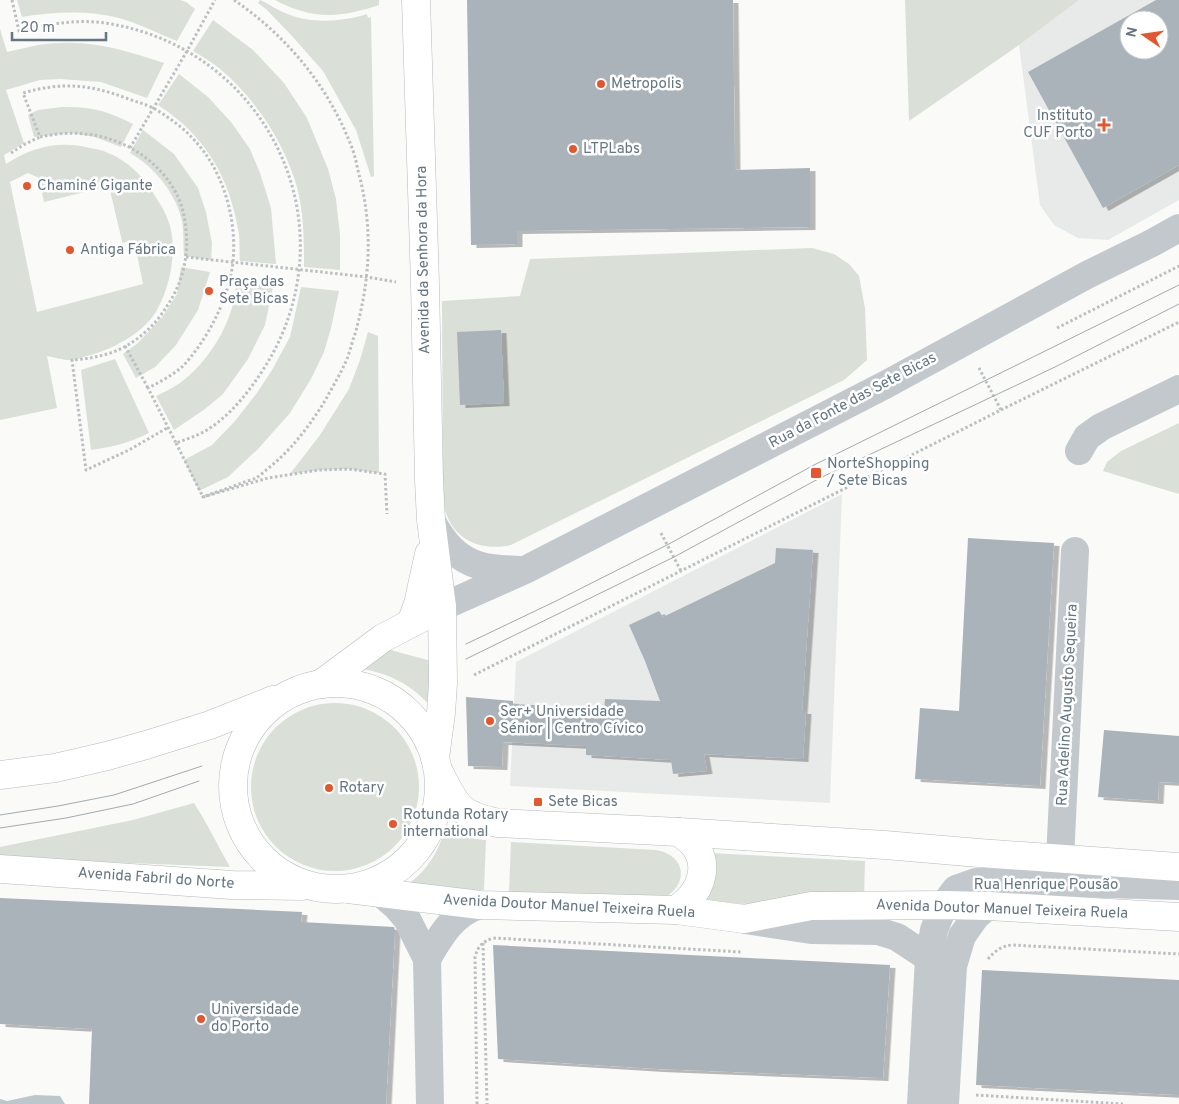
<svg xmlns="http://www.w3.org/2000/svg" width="1179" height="1104" font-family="Overpass,sans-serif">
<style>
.built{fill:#e8e9e9;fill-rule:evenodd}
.green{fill:#dadfd7;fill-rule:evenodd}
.water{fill:#bbc7cb}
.building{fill:#aab3b9;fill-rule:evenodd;filter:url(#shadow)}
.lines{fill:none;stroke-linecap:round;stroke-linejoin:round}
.major-casing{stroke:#b5babe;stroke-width:29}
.path{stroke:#bbbfc2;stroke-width:3;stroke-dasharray:2.5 2.5;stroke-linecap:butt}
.minor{stroke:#c3c8cc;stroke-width:28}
.major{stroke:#fff;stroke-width:28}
.tram{stroke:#a2aab0;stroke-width:1}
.poi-dot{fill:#e4572e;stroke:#fff;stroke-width:2}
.labels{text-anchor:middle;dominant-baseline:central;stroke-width:5;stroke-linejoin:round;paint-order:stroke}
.poi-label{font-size:15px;fill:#657683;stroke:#fff;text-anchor:start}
.street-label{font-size:15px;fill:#657683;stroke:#fff}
</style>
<defs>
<filter id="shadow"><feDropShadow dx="5.5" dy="3" stdDeviation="0" flood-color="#0004"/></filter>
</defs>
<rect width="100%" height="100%" fill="#fafaf8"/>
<g class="built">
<path d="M1079 0H1179V200L1108 240 1078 238 1054 225 1040 205 1019 45ZM1129 20H1159V50H1129Z"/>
<polygon points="842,494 830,803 510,786 516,662"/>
</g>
<g class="green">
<path d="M17 0H180L186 2 195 9 177 41C159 34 138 23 119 18 88 10 53 12 22 17Z"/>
<path d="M260 0C269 4 277 10 285 13 309 24 343 22 367 14L368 18 371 17 374 176 371 177 356 130 323 71 292 36 266 9 258 3Z"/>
<path d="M275 0H379V5C340 18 312 20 275 0Z"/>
<polygon points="905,0 1079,0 1019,45 909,121"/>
<path d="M213 20 253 50 284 83 307 118 328 169 336 199 340 235V270L304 267C304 241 304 213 297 187 284 142 255 98 219 68 211 62 202 56 193 51Z"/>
<path d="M0 29 7 52C25 48 42 43 61 43 97 41 130 52 164 63L147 98 101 82 60 79 40 80 6 90 24 143 4 155 6 164C32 147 59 140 90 148 96 149 102 150 108 153 128 161 144 177 155 196 161 205 167 215 170 226 177 251 170 286 158 308 147 331 115 348 91 355 85 356 79 359 73 360 65 361 54 357 47 356L57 408 0 420ZM28 173 39 178 44 202 109 186 122 241V243L134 240 143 284 37 312 10 182Z"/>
<path d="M179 74 208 97 231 122 250 149 260 173 271 208 276 264 240 261C239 252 240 243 239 234 230 178 206 136 158 105Z"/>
<path d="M62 107C89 106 109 111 133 124L121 147 95 137 71 133 34 137 28 115 38 110Z"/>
<path d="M143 130 174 154 198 188 206 212 212 243 211 260 184 256C183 245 184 232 182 221 176 193 154 167 130 153Z"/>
<path d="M812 248 834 254 849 264 859 276 865 308 867 360 844 380 511 545C483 551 456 542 446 513 444 509 444 503 443 498L442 301 520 296 530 259Z"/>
<polygon points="181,267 210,272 198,310 176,345 155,367 136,378 123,354 138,343 163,316 177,294"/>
<path d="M237 276 274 282 265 325 248 359 223 394 205 409 174 430 156 396C164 392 173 388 180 383 206 364 227 331 234 300 235 292 236 284 237 276Z"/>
<polygon points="301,287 339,291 331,328 324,352 311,379 290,413 258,449 228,477 199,491 184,460 212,445 235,421 257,393 272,370 290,337"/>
<polygon points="368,332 378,336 379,473 349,469 319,470 290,474 320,435 349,389 360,360"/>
<path d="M115 359 149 433C129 443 112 447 91 450L81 370Z"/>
<polygon points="1179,423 1179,494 1103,471 1107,462 1121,451"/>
<path d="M383 648 435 662V711C410 682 389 673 352 667Z"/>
<circle cx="335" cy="787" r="84"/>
<path d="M194 803C207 823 218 846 230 867L0 858V847L133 820Z"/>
<path d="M446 827C459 835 471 839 486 840L484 890 400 888C406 884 413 881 418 876 432 863 440 846 446 827Z"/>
<path d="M511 842 656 850C686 855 690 885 662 899L509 892Z"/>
<polygon points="708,853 865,861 864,899 789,900 742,904 702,902"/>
</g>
<polygon class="water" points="35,1095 60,1096 65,1104 0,1104 0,1099 7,1101"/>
<g class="building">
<polygon points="467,0 733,0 735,170 810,168 810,227 517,231 517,244 471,245"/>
<path d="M1156 0H1179V165L1103 208 1028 72ZM1129 20H1159V50H1129Z"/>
<polygon points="501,330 504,403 460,405 457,332"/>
<polygon points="968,538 1054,543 1040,786 915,779 920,708 959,711"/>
<polygon points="776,548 813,550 802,711 806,711 803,759 704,754 707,771 673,774 671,760 586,755 586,746 503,742 502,767 468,766 466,697 513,701 513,704 604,709 605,699 660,701 645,661 629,625 659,611 663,617 775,563"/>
<polygon points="1104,730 1179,736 1179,783 1159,782 1158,801 1098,797"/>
<polygon points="0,898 302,912 301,922 394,927 395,931 386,1104 89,1104 92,1029 0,1024"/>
<polygon points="493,945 890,965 883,1078 658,1069 498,1059"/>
<polygon points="982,970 1179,980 1179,1095 976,1085"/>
</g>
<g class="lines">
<g class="major-casing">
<g id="major">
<polyline points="416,0 425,284 429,480 431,520 442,607 443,683 441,713 435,758"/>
<polyline points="411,623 418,604 429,554"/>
<circle cx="336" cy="786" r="103"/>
<polyline points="321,684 383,638 442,607"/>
<path d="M439 772C457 807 458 814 498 823L679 832 885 845 979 853 1179 867"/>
<polyline points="0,775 55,768 107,756 146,745 210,725 273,700"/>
<polyline points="0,869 232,885 302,886"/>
<polyline points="348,889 480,905 676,910 744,919 811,906 944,905 988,906 1179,917"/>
<path d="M676 910C680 907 685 903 688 900 703 885 708 862 694 845 690 840 684 836 679 832"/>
</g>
</g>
<g class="path">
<path d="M12 0 19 31C48 24 76 19 105 23 261 46 348 213 273 353 258 380 236 411 210 428 200 435 187 439 176 443L148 388C160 382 173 375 183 366 208 339 229 298 233 262 237 220 224 173 196 142 185 129 170 118 155 109 146 104 136 102 126 98 89 84 61 82 23 93L40 137C54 134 70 132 85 134 123 137 162 162 178 197 183 208 185 219 186 230 189 257 182 284 167 306 155 326 135 344 113 352 100 357 86 359 72 360L86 470 129 450 167 428"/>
<path d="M234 0C288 37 329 87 352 148 356 158 357 168 360 178 373 231 370 281 355 334 352 342 350 351 347 359 341 373 333 386 326 399 311 424 293 448 271 466 266 470 261 475 256 478 252 480 246 481 242 483 229 488 216 492 203 497L268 478 319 470 349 469 385 474 387 514"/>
<polyline points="130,148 187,51 215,0"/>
<polyline points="11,153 25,144 40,137"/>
<polyline points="186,257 367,277 396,282"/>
<polyline points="1057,328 1179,266"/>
<polyline points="125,346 148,388"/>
<polyline points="1001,410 1179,322"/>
<polyline points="176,443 203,497"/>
<polyline points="661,533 681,571"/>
<polyline points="474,675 1001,410 979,368"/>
<polyline points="483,943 487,1104"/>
<path d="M988 959C995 951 1001 946 1012 945L1179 954"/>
<polyline points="976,1095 1123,1104"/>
<path d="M477 1104 475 957C478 946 482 942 493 938L742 952"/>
</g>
<g class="minor">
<polyline points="1079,451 1087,437 1101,427 1179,389"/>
<path d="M431 520C443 542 456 559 481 566 494 570 510 569 523 570"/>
<polyline points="442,607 525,570 885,385 1087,275 1152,243 1179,228"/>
<polyline points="1060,859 1075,551"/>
<polyline points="382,894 396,906 407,919 427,959 430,1104"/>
<polyline points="745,920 811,930 878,931 897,937 929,958"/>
<path d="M427 959C440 937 453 913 480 905"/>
<polyline points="921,1104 929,958 934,930 944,905 956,889 976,882 1031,882 1179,886"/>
<polyline points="945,1104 953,966 962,936 976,916 988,906"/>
</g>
<use href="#major" class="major"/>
<g class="tram">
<polyline points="466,644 556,601 667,545 814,465 1179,285"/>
<polyline points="466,659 674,557 820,478 1055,367 1179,304"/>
<polyline points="0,815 58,806 114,795 202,766"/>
<polyline points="0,828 66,818 133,804 199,781"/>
</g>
</g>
<g class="poi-dot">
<circle cx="601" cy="84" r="5"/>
<path d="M1101.5 117.5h5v5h5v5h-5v5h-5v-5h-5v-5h5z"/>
<circle cx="573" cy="149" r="5"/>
<circle cx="27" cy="186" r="5"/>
<circle cx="70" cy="250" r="5"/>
<circle cx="209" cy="291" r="5"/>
<rect x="810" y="467" width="12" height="12" rx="2.5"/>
<circle cx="490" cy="721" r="5"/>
<circle cx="329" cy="788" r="5"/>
<rect x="533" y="797" width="10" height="10" rx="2.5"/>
<circle cx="393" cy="824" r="5"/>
<circle cx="201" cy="1019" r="5"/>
</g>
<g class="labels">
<g class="poi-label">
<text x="611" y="84">Metropolis</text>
<text x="1093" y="116" text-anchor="end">Instituto<tspan x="1093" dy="17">CUF Porto</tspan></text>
<text x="583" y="149">LTPLabs</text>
<text x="37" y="186">Chaminé Gigante</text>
<text x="80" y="250">Antiga Fábrica</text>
<text x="219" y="282">Praça das<tspan x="219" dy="17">Sete Bicas</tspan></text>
<text x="827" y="464">NorteShopping<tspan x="827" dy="17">/ Sete Bicas</tspan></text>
<text x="500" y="712">Ser+ Universidade<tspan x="500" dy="17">Sénior | Centro Cívico</tspan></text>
<text x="339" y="788">Rotary</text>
<text x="548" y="802">Sete Bicas</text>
<text x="403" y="815">Rotunda Rotary<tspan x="403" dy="17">international</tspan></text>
<text x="211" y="1010">Universidade<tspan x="211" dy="17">do Porto</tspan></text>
</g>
<g class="street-label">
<text transform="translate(424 260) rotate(-91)">Avenida da Senhora da Hora</text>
<text transform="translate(853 401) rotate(-28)">Rua da Fonte das Sete Bicas</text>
<text transform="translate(1068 705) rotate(-87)">Rua Adelino Augusto Sequeira</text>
<text transform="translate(156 879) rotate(4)">Avenida Fabril do Norte</text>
<text x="1046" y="885">Rua Henrique Pousão</text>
<text transform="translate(569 907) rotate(3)">Avenida Doutor Manuel Teixeira Ruela</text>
<text transform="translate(1002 910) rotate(2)">Avenida Doutor Manuel Teixeira Ruela</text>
</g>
</g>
<g transform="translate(1144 35) rotate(283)"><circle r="24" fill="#ffffff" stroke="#c1c8cd"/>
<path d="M0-4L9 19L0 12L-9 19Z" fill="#e4572e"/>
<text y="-8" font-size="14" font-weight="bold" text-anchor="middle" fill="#657683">N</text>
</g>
<path d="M12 32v8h94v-8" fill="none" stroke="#657683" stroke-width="2.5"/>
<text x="20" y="32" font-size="15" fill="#657683" stroke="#ffffff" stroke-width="4" paint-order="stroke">20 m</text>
</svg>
